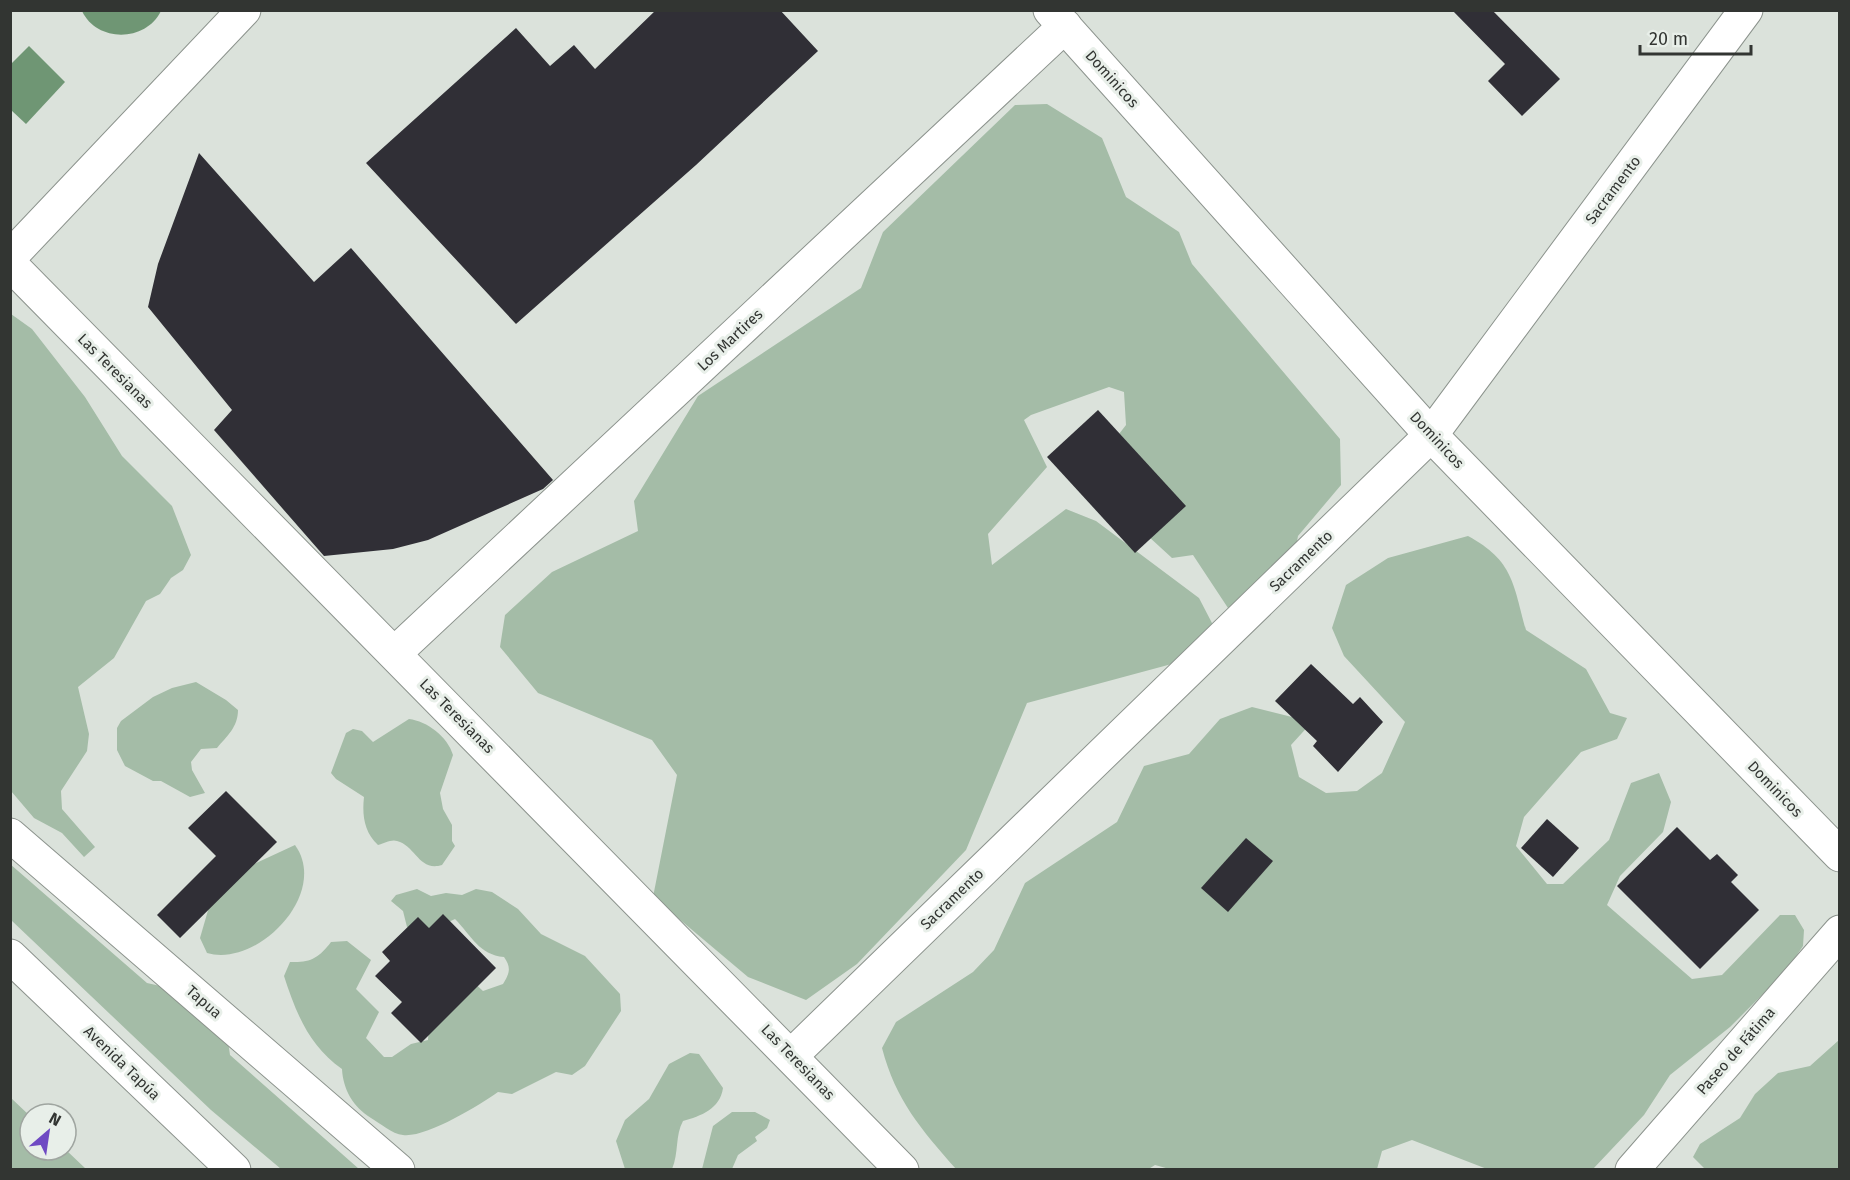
<svg xmlns="http://www.w3.org/2000/svg" width="1850" height="1180" font-family="'Fira Sans',sans-serif">
<style>
.green{fill:#a4bca7}
.water{fill:#6f9674}
.building{fill:#302f36}
.lines{fill:none;stroke-linecap:round;stroke-linejoin:round}
.minor-casing{stroke:#8c938d;stroke-width:35}
.tertiary-casing{stroke:#8c938d;stroke-width:35}
.minor{stroke:#fff;stroke-width:33}
.tertiary{stroke:#fff;stroke-width:33}
.labels{text-anchor:middle;dominant-baseline:central;stroke-width:6;stroke-linejoin:round;paint-order:stroke}
.street-label{font-size:15px;fill:#323532;stroke:#e8efe9}
</style>
<rect width="100%" height="100%" fill="#dbe2db"/>
<g class="green">
<polygon points="1047,104 1102,138 1126,197 1179,232 1192,264 1340,439 1341,485 1298,536 1289,583 1228,608 1193,555 1172,558 1148,536 1112,443 1126,425 1124,392 1109,387 1031,415 1024,420 1047,467 988,534 992,565 1066,509 1096,521 1199,598 1213,625 1205,655 1027,703 966,850 857,964 806,1000 748,977 653,897 677,775 652,740 538,693 500,647 505,615 552,572 638,531 634,501 698,396 861,288 883,232 1015,105"/>
<polygon points="11,314 32,329 85,397 122,456 172,506 191,555 183,570 171,578 160,594 146,601 114,658 78,687 89,734 87,751 61,791 62,809 95,847 84,857 62,833 34,818 11,791"/>
<path d="M1468 536C1514 561 1513 584 1526 630L1586 669 1610 713 1627 718 1617 739 1581 752 1524 817 1516 846 1547 884H1563L1609 840 1631 783 1659 773 1671 802 1663 832 1620 876 1607 905 1692 979 1722 975 1780 915H1795L1804 930 1803 946 1786 971 1730 1027 1670 1075 1644 1115 1593 1169H1487L1412 1140 1382 1151 1377 1169 1173 1170 1155 1165 1147 1170 956 1169C921 1129 896 1101 882 1048L896 1022 973 972 994 950 1025 883 1117 822 1144 766 1189 754 1220 719 1252 707 1312 722 1291 745 1299 777 1326 793 1357 791 1382 773 1405 722 1344 656 1332 628 1346 585 1388 558Z"/>
<path d="M196 682 226 700 238 710C238 727 227 736 217 748L201 749 191 762 192 770 205 793 190 797 161 781H153L125 766 117 750V728L121 721 153 697 172 688Z"/>
<path d="M409 719C427 721 448 737 453 755L440 793 443 809 452 825V841L455 846 442 865C419 872 416 846 397 841 392 839 384 843 378 845 364 832 362 815 364 797L336 779 331 773 346 733 353 729 362 731 373 742Z"/>
<path d="M295 845C330 894 257 968 207 953L200 938 209 907 239 871Z"/>
<polygon points="10,864 147,983 222,1000 230,1055 359,1169 281,1169 211,1110 11,920"/>
<path d="M417 889 431 896 446 893 462 895 476 889 492 892 518 909 541 934 585 956 620 994 621 1011 585 1066 572 1075 556 1072 512 1094 498 1092C478 1106 426 1138 403 1135 392 1134 380 1123 371 1118 353 1107 343 1089 342 1069 309 1046 296 1013 284 976L290 962C310 963 319 958 331 942L347 941 371 960 356 989 379 1012 366 1038 384 1057H392L411 1044 428 1040 430 1010 470 979 483 991 503 984C509 974 512 968 504 957 479 955 471 935 455 919 436 928 427 934 407 927L403 911 391 901 396 895Z"/>
<polygon points="1839,1040 1839,1169 1705,1169 1693,1157 1700,1144 1740,1118 1755,1094 1778,1073 1810,1066"/>
<path d="M690 1053 699 1054 723 1088C720 1109 701 1116 683 1121 675 1135 679 1153 672 1169H625L616 1141 625 1120 649 1099 669 1064Z"/>
<polygon points="11,1098 30,1116 30,1150 66,1150 86,1169 11,1169"/>
<polygon points="732,1112 755,1112 770,1120 767,1128 755,1137 757,1141 738,1155 732,1169 702,1169 713,1126"/>
</g>
<g class="water">
<path d="M82 11H161C146 42 97 43 82 11Z"/>
<polygon points="29,46 65,82 26,124 11,110 10,65"/>
</g>
<g class="building">
<polygon points="656,10 780,10 818,51 696,165 516,324 366,163 516,28 550,66 574,45 595,69"/>
<polygon points="1452,10 1492,10 1560,79 1522,116 1488,81 1505,64"/>
<polygon points="199,153 314,282 351,248 553,480 543,489 428,540 393,549 324,556 214,430 232,410 148,307 158,264"/>
<polygon points="1098,410 1186,506 1135,553 1047,457"/>
<polygon points="1311,664 1353,704 1360,697 1383,722 1338,772 1313,746 1317,741 1275,701"/>
<polygon points="226,791 277,842 180,938 157,915 216,856 188,828"/>
<polygon points="1547,819 1579,848 1553,877 1521,848"/>
<polygon points="1677,827 1710,860 1717,854 1738,875 1731,882 1759,910 1700,969 1617,886"/>
<polygon points="1246,838 1273,861 1228,912 1201,888"/>
<polygon points="443,914 496,968 421,1043 391,1013 402,1002 375,976 390,961 382,952 418,917 429,928"/>
</g>
<g class="lines">
<g class="minor-casing">
<g id="minor">
<polyline points="1050,10 1431,435 1840,855"/>
<polyline points="10,257 244,10"/>
<polyline points="10,264 902,1170"/>
<polyline points="395,653 1065,26"/>
<polyline points="10,835 398,1170"/>
<polyline points="10,956 234,1170"/>
<polyline points="792,1055 1431,435 1746,10"/>
</g>
</g>
<g class="tertiary-casing">
<polyline id="tertiary" points="1632,1170 1840,932"/>
</g>
<use href="#minor" class="minor"/>
<use href="#tertiary" class="tertiary"/>
</g>
<g class="labels">
<g class="street-label">
<text transform="translate(1112 79) rotate(48)">Dominicos</text>
<text transform="translate(1613 190) rotate(-53)">Sacramento</text>
<text transform="translate(730 340) rotate(-43)">Los Martires</text>
<text transform="translate(115 371) rotate(45)">Las Teresianas</text>
<text transform="translate(1437 440) rotate(47)">Dominicos</text>
<text transform="translate(1301 561) rotate(-44)">Sacramento</text>
<text transform="translate(457 716) rotate(45)">Las Teresianas</text>
<text transform="translate(1775 789) rotate(46)">Dominicos</text>
<text transform="translate(952 899) rotate(-44)">Sacramento</text>
<text transform="translate(204 1002) rotate(41)">Tapua</text>
<text transform="translate(1736 1051) rotate(-49)">Paseo de Fátima</text>
<text transform="translate(798 1062) rotate(46)">Las Teresianas</text>
<text transform="translate(122 1063) rotate(44)">Avenida Tapúa</text>
</g>
</g>
<rect width="1850" height="1180" fill="none" stroke="#323532" stroke-width="24"/>
<g transform="translate(48 1132) rotate(29)"><circle r="28" fill="#e8efe9" stroke="#9fa5a0" stroke-width="1.5"/>
<path d="M0-4.5L10 22L0 15L-10 22Z" fill="#6f4ac3"/>
<text y="-9" font-size="16" font-weight="bold" text-anchor="middle" fill="#323532">N</text>
</g>
<path d="M1640 45v9h111v-9" fill="none" stroke="#323532" stroke-width="3"/>
<text x="1649" y="45" font-size="18" fill="#323532" stroke="#e8efe9" stroke-width="4.5" paint-order="stroke">20 m</text>
</svg>
